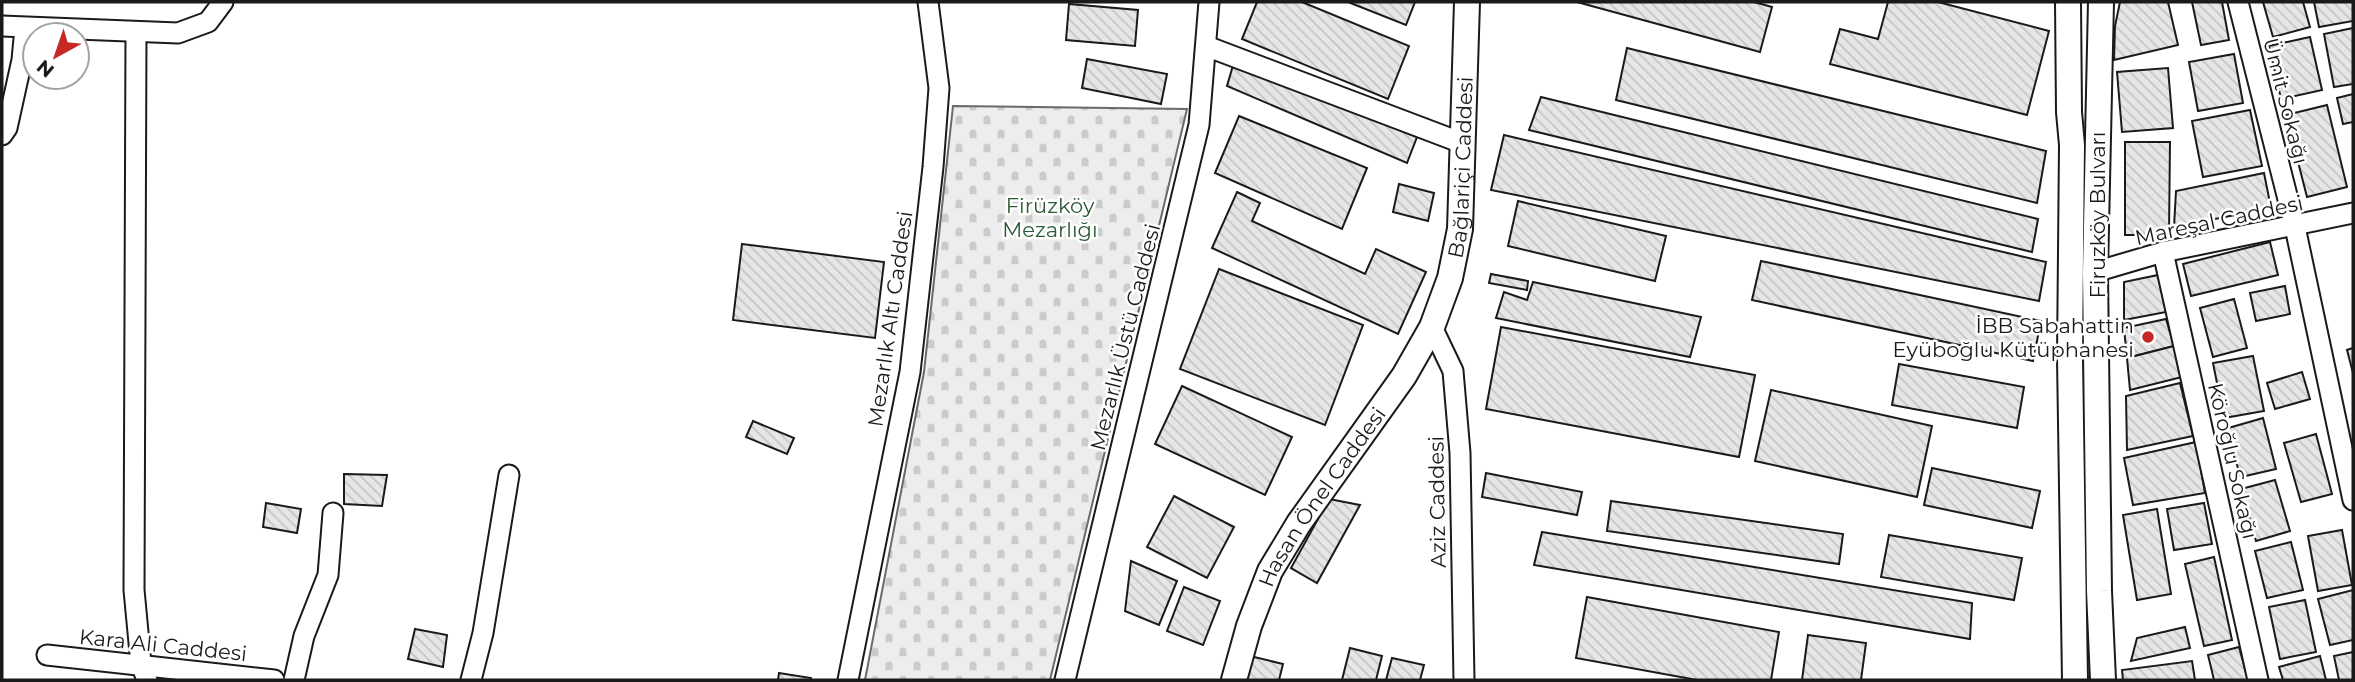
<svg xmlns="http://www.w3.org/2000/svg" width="2355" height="682" font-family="Montserrat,sans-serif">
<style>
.cemetery{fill:url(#cemetery-stones);stroke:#6a6a6a;stroke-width:2}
.building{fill:url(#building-back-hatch);stroke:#1a1a1a;stroke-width:2}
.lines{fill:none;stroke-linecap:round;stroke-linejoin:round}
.minor-casing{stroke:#1a1a1a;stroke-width:23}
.major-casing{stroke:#1a1a1a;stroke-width:28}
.minor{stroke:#fff;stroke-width:19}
.major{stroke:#fff;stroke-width:24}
.poi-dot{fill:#c62828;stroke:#fff;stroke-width:2.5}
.labels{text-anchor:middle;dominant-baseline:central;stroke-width:5;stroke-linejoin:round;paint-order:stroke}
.street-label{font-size:21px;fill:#1a1a1a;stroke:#fff}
.park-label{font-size:21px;fill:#2b5a34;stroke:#fff}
.poi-label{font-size:21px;fill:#1a1a1a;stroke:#fff;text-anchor:end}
</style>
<defs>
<pattern id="cemetery-stones" width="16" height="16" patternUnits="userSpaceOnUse" patternTransform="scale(1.75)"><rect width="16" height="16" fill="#ededed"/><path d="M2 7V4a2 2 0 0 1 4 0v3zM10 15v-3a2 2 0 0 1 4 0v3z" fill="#cbcbcb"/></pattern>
<pattern id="building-back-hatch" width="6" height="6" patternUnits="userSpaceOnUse" patternTransform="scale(1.75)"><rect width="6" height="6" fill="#e6e6e6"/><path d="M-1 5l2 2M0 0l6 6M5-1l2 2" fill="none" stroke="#c5c5c5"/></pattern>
</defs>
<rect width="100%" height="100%" fill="#fff"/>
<polygon class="cemetery" points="953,106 1187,109 1050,680 865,680 924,372"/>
<g class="building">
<polygon points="1257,2 1302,2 1409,46 1388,99 1242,39"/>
<polygon points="1348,2 1415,2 1406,25"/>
<polygon points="1577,2 1754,2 1772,7 1760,52"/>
<polygon points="1888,2 1938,2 2049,31 2027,115 1830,64 1840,29 1878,39"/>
<polygon points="2120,2 2168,2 2178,45 2114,60 2115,26"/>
<polygon points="2192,2 2222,2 2229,40 2201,45"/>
<polygon points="2263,2 2303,2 2310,27 2273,37"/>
<polygon points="2314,2 2353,2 2353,21 2319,27"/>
<polygon points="1069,4 1138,10 1135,46 1066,40"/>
<polygon points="2353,28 2353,84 2334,87 2324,34"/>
<polygon points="2310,37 2322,90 2281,99 2269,46"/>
<polygon points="1627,48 2046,151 2037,203 1616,100"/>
<polygon points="2234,54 2243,103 2198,111 2189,62"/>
<polygon points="1087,59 1167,74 1161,104 1082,88"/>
<polygon points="1234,62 1417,137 1407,163 1227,86"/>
<polygon points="2168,68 2173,128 2122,132 2117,72"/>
<polygon points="2353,94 2353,122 2343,124 2337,98"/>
<polygon points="1541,97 2038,219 2032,252 1529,130"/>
<polygon points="2327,105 2347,187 2307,197 2286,115"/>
<polygon points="2250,110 2262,166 2203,177 2192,121"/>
<polygon points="1239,116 1367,168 1342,229 1215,173"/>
<polygon points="1504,135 2046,262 2039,301 1491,190"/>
<polygon points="2125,142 2170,142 2169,235 2125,235"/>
<polygon points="2264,173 2271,208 2174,227 2176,191"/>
<polygon points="1399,184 1434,193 1428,221 1393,212"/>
<polygon points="1237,192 1260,203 1252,221 1365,274 1376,249 1426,272 1398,334 1212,248"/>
<polygon points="1518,201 1666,236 1655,281 1508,246"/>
<polygon points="2270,242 2278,275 2191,296 2183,264"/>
<polygon points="742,244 884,262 875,338 733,320"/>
<polygon points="1761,261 2041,321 2033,361 1752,300"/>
<polygon points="1219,269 1363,325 1325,425 1180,369"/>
<polygon points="1491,274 1528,281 1527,290 1489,283"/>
<polygon points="2158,275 2166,312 2124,320 2124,282"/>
<polygon points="1533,282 1701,317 1690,357 1496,318 1504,292 1527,300"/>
<polygon points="2285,286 2290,314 2256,321 2250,293"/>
<polygon points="2234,299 2247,348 2213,357 2200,308"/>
<polygon points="2166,319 2174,346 2127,358 2124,328"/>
<polygon points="1501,327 1755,375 1739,457 1486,409"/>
<polygon points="2174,346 2182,377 2130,390 2127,358"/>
<polygon points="2353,348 2353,373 2347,350"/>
<polygon points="2253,356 2264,411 2224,418 2213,363"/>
<polygon points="1899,364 2024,387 2017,428 1892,405"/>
<polygon points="2302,372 2310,399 2275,409 2267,383"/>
<polygon points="2180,383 2193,436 2127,450 2126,396"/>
<polygon points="1182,386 1292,437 1265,495 1155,444"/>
<polygon points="1771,390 1932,426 1917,497 1755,461"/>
<polygon points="2263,418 2276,469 2241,477 2225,429"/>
<polygon points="753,421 794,438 787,454 746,437"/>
<polygon points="2316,434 2332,494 2301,502 2284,443"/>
<polygon points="2196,442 2205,493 2133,505 2124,458"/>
<polygon points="1932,468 2040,491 2032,528 1924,505"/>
<polygon points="1486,473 1582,492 1577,515 1482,497"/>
<polygon points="344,474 387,475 382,506 344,504"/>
<polygon points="2275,480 2290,531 2256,541 2241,489"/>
<polygon points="1174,496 1234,527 1207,578 1147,547"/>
<polygon points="1329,499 1360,505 1317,583 1291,568"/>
<polygon points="1611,501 1843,534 1839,564 1607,531"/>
<polygon points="266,503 301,509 297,533 263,527"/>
<polygon points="2204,503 2212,544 2174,550 2167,509"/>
<polygon points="2157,509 2171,594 2137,600 2123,515"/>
<polygon points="2342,530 2352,585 2318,591 2308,536"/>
<polygon points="1542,532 1972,603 1970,639 1534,565"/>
<polygon points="1889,535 2022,558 2014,600 1881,577"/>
<polygon points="2291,542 2303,590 2267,598 2255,551"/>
<polygon points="2214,557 2232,640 2204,646 2185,564"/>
<polygon points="1131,561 1177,581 1159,625 1125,611"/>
<polygon points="1184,587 1220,601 1203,645 1167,631"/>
<polygon points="2353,590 2353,640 2330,645 2318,599"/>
<polygon points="1587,597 1779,632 1771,680 1697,680 1576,658"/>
<polygon points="2305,600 2316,652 2280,659 2269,607"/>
<polygon points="2185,627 2190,648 2131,661 2137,638"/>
<polygon points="415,629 447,635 443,667 408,659"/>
<polygon points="1808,635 1866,643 1861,680 1802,680"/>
<polygon points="2239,647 2248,680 2214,680 2208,655"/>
<polygon points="1350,648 1382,656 1376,680 1342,680"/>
<polygon points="2353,652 2353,680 2339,680 2334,656"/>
<polygon points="1250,656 1283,664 1279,680 1244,680"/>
<polygon points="2320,656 2326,680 2283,680 2279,667"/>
<polygon points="1392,658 1424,665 1420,680 1386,680"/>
<polygon points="2192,661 2195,680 2123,680 2122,670"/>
<polygon points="779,673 811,678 811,680 778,680"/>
</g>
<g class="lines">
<g class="minor-casing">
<g id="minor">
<polyline points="2238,2 2295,227 2353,500"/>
<polyline points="2,26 178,33 208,22 223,2"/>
<polyline points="136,32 134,590 141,664 147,680"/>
<polyline points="1206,46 1462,143"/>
<polyline points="2,135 7,128 22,60 25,28"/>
<polyline points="2163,252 2258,680"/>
<polyline points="2095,272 2163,252 2353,213"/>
<polyline points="1432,327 1453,371 1460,453 1464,680"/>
<polyline points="47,655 274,680"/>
<polyline points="294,680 304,636 328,575 333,513"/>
<polyline points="471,680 483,633 509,475"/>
<polyline points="848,680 910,372 933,167 939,88 928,2"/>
<polyline points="1065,680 1199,125 1209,2"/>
</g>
</g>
<g class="major-casing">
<g id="major">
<polyline points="2068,2 2069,112 2072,145 2070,358 2075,680"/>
<polyline points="2101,2 2095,272 2099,591 2103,680"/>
<path id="s1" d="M1234 680 1249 626 1270 571 1299 523 1404 376 1432 327 1450 278 1460 229 1467 2"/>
</g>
</g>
<use href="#minor" class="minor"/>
<use href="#major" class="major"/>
</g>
<circle class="poi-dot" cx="2148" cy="337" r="7"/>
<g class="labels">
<g class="street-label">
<text transform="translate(2286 101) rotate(76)">Ümit Sokağı</text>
<text stroke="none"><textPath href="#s1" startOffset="572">Bağlariçi Caddesi</textPath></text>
<text transform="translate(2097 215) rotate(-90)">Firuzköy Bulvarı</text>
<text transform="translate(2219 220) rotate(-12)">Mareşal Caddesi</text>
<text transform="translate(890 319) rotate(-82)">Mezarlık Altı Caddesi</text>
<text transform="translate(1125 337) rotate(-76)">Mezarlık Üstü Caddesi</text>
<text transform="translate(2233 461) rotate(77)">Köroğlu Sokağı</text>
<text stroke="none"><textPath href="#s1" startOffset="205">Hasan Önel Caddesi</textPath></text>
<text transform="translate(1437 502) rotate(-91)">Aziz Caddesi</text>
<text transform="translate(163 645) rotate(6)">Kara Ali Caddesi</text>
</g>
<g class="park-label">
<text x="1050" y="205">Firüzköy<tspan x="1050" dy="24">Mezarlığı</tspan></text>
</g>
<g class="poi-label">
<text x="2134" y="325">İBB Sabahattin<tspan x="2134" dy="24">Eyüboğlu Kütüphanesi</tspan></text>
</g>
</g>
<rect width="2355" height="682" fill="none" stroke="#1a1a1a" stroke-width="7"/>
<g transform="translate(56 56) rotate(220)"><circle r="33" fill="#ffffff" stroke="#a3a3a3" stroke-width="2"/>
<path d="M0-5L12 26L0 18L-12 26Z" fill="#c62828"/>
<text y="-10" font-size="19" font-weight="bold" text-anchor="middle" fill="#1a1a1a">N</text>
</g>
</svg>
